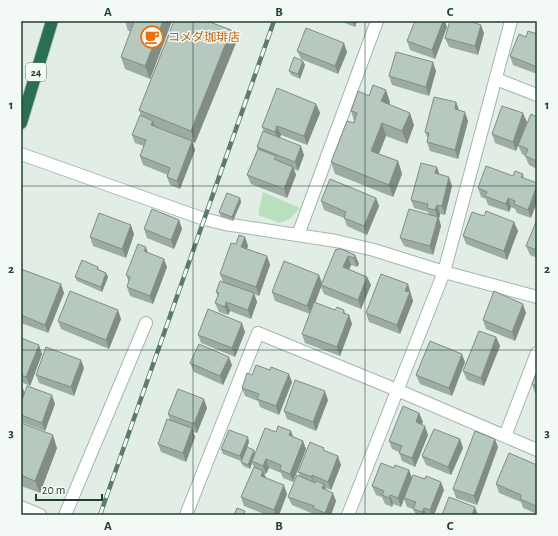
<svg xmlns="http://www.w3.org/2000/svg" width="558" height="536" font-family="'Alegreya Sans','Noto Sans JP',sans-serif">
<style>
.green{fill:#b9e0bc}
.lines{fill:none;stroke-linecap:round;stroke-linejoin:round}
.street-casing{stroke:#a4b6ac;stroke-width:14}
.highway-casing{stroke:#c1cac5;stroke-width:14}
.street{stroke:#fff;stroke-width:12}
.highway{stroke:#2a6e53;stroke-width:12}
.rail-casing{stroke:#5b7b6c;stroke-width:4.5}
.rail{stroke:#f3f9f5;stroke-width:3;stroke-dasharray:9;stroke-linecap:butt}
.wall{fill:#9daca3}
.shaded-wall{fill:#808c85}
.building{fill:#b7c8be;stroke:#808c85}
.grid{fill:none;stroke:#204031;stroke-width:1;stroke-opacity:0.55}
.labels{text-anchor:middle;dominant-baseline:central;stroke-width:3;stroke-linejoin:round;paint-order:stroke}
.shield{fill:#f3f9f5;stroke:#5f786c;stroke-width:1}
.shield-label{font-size:11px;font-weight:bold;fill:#204031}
.food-label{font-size:12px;fill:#c56008;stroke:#f3f9f5;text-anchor:start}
.neatline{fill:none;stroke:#204031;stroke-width:1.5}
.grid-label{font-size:13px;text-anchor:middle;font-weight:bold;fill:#204031}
</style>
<rect width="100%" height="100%" fill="#e2ede6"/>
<polygon class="green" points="263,192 300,208 291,218 280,223 258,215"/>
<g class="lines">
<g class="street-casing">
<g id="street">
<polyline points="496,79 537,95"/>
<polyline points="21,154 204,219 225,224 336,241 374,250 444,272 537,297"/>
<polyline points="298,235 377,21"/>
<polyline points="505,436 537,353"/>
<polyline points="21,507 40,515"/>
<polyline points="65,515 146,323"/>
<polyline points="186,515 258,333 397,390 537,450"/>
<polyline points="348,515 444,272 511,21"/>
</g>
</g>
<g class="highway-casing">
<polyline id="highway" points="21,123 52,21"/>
</g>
<use href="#street" class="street"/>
<use href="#highway" class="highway"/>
<g class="rail-casing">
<polyline id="rail" points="100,515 274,21"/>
</g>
<use href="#rail" class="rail"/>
</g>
<g class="wall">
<polygon points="125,21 172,21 150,79 125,69 121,57 131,31 128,31"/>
<polygon points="340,21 357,21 355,27"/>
<polygon points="491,21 499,21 498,23"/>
<polygon points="447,27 435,59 410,50 407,41"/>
<polygon points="231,30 236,43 195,143 192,142 195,150 180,189 170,185 167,177 168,175 143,165 140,156 144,146 135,143 132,135 141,116 139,110"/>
<polygon points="484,33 478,55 449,47 445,38"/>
<polygon points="537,34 537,74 513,65 510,56 526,37"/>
<polygon points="297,51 347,52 338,74 301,59"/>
<polygon points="305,65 300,79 291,75 289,71"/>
<polygon points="436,71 429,96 392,85 389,76"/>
<polygon points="369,96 390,102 389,105 414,125 407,144 386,136 379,154 398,161 402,174 393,197 335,174 331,162 354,123 354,121 351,111"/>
<polygon points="456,102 459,110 468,121 458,159 430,151 427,142 428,139 425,132"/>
<polygon points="316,104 320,113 307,145 281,135 280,138 304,155 298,171 294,169 296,175 287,198 251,184 247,175 258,149 257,147 264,132 262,127"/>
<polygon points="537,117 537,169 529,165 525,156 526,156 522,154 518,145"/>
<polygon points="527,122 516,151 495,143 492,134"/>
<polygon points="437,167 439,175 452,186 445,215 440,214 439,219 441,226 433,255 404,246 400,238 429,215 428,212 414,208 411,200"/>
<polygon points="523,174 524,178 531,218 517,213 515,209 511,207 509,212 488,205 486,199 481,197 478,188 513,176"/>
<polygon points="240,198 241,202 233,221 221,217 219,212"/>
<polygon points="376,198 379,206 367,235 347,226 344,218 324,210 321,201"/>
<polygon points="484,216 514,222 518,231 507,260 466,244 463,236"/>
<polygon points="179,220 182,229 174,249 147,238 144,229"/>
<polygon points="537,222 537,258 530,255 526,246"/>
<polygon points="134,234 126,258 93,246 90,237"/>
<polygon points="245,237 248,246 247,249 267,256 270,265 259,296 254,294 257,302 251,319 230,311 228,315 219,312 215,303 218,297 216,292 223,282 220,274 236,244"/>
<polygon points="336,249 355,255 359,264 357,267 351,265 349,269 367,277 371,285 361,309 324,294 321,287 315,303 349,315 352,324 340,356 305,343 302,334 310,314 275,301 272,292 319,275 322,283"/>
<polygon points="98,267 99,270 106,273 108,277 102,292 77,281 75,277"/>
<polygon points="167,267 153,304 130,296 127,287 129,282 126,275"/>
<polygon points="21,269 64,293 48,333 21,323"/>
<polygon points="411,293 410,294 413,301 400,334 369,322 366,313"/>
<polygon points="526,313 515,341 486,329 483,320"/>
<polygon points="121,319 109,349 61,329 58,321"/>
<polygon points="245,332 235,357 201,343 198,335"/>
<polygon points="496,337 500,346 484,386 467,380 463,371"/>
<polygon points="21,338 42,354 30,386 21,382"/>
<polygon points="465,362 452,396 420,384 416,375"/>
<polygon points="190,363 232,365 223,385 194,372"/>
<polygon points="84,368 74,396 39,383 36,375"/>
<polygon points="537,371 537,393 535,393 532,384"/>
<polygon points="252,375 292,382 279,415 260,407 258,401 245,396 242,388"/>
<polygon points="21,388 23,389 25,393 55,404 45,431 21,422"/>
<polygon points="328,400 316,431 287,419 284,411"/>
<polygon points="207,408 197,433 193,432 195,437 186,462 161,452 158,444 170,420 168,414"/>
<polygon points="419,413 423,422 421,425 428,435 415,467 402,461 399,452 392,449 389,441"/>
<polygon points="21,423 57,448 40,493 21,486"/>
<polygon points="291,431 293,437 303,441 306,449 293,482 283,478 281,473 269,468 266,474 264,474 266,478 287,494 279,515 267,515 244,506 241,497 254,467 252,463 250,469 243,466 241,462 241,461 223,454 221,449 249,442 247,448 255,453 276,432"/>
<polygon points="460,439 463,448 451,475 426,465 422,456"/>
<polygon points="498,447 477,505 456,498 453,489"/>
<polygon points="325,451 341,465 331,490 325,488 326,490 336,501 331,515 316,515 292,505 288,497 300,476 298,472"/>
<polygon points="537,465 537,514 523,508 521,502 499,493 496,484"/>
<polygon points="394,468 409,470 412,478 444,490 434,515 416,515 413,509 407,507 404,499 401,507 393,504 392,507 385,504 382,497 376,495 372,486"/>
</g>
<g class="shaded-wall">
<polygon points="163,21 172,21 150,79 145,66"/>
<polygon points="353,21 357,21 355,27"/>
<polygon points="443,21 445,21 447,27 435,59 432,50"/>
<polygon points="481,25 484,33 478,55 475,46"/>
<polygon points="231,30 236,43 195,143 191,131"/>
<polygon points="344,43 347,52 338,74 335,66"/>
<polygon points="303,61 305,65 300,79 298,74"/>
<polygon points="433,62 436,71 429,96 426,87"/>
<polygon points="386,90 390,102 386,114 381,101"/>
<polygon points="456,102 459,111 455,109"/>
<polygon points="316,104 320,113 307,145 304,136"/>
<polygon points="465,112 468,121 458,159 455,150"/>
<polygon points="410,113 414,125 407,144 402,131"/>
<polygon points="523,113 527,122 516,151 513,142"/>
<polygon points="153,121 156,129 151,125"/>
<polygon points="382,123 386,136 375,163 371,151"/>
<polygon points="277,126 281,135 278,141 275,132"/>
<polygon points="192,141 195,150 180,189 177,181"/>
<polygon points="301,146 304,155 298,171 295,162"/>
<polygon points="398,161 402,174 393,197 389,185"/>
<polygon points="293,167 296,175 287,198 284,189"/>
<polygon points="437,167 440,176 435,173"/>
<polygon points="449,177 452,186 445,215 442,206"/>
<polygon points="537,185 537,202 531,218 528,210"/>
<polygon points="240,198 241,202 233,221 232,217"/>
<polygon points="376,198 379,206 367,235 364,226"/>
<polygon points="508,198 511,207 509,212 506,204"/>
<polygon points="437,205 440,214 439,219 441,226 433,255 430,246 438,218 435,210"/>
<polygon points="179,220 182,229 174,249 171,240"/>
<polygon points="514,222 518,231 507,260 504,251"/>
<polygon points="131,225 134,234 126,258 122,249"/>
<polygon points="245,237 248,246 244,255 241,247"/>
<polygon points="146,247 149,256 144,251"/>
<polygon points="355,255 359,264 357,267 354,258"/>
<polygon points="267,256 270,265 259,296 256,287"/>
<polygon points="348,256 351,265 346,276 343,267"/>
<polygon points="164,259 167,267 153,304 150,296"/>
<polygon points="106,273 108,277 102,292 101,287"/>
<polygon points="319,275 322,284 321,285 321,287 311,314 307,306"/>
<polygon points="367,277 371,285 361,309 358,300"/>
<polygon points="61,284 64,293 48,333 45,325"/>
<polygon points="408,284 413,301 400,334 397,325 405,291"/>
<polygon points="254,293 257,302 251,319 248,310"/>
<polygon points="226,302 230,311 228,315 225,307"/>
<polygon points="523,304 526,313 515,341 512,332"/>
<polygon points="118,310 121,319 109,349 106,340"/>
<polygon points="344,310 347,319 349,315 352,324 340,356 337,347"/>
<polygon points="242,323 245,332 235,357 232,348"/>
<polygon points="496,337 500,346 484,386 481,378"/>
<polygon points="39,345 42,354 30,386 26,377"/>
<polygon points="462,354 465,362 452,396 449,388"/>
<polygon points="229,357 232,365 223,385 220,376"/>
<polygon points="81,360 84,368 74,396 71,387"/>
<polygon points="289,374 292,382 279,415 276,406"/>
<polygon points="23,389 26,397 21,411 21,394"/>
<polygon points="325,391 328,400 316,431 313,422"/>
<polygon points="52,395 55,404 45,431 42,423"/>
<polygon points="204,399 207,408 197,433 194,424"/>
<polygon points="419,413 423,422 419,431 416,422"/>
<polygon points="425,426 428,435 415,467 412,458"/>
<polygon points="192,428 195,437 186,462 183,453"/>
<polygon points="291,431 294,440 289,435"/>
<polygon points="53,435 57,448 40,493 35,481"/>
<polygon points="248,437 249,442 242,461 240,456"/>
<polygon points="460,439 463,448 451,475 448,467"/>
<polygon points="495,439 498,447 477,505 474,496"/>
<polygon points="303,441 306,449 293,482 290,474"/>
<polygon points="254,450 255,455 252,461 252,463 250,469 248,465"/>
<polygon points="338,456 341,465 331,490 328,482"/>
<polygon points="266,459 269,468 266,474 263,466"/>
<polygon points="409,470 412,479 404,498 404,499 401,507 398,498"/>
<polygon points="263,471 267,480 261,476"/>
<polygon points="312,475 315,484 315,486 312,477"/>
<polygon points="441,482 444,490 434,515 431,515 430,510"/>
<polygon points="324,484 327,493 322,488"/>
<polygon points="284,485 287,494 279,515 275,515 274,510"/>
<polygon points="333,493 336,501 331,515 326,515 325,513"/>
<polygon points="390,495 393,504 392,507 389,498"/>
<polygon points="475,507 478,515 472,515"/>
<polygon points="424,508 426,515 423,515 422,512"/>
</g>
<g class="building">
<polygon points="131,21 163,21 145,66 121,57 134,22"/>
<polygon points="174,21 207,21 231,30 191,131 139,110"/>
<polygon points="415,21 443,21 432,50 407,41"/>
<polygon points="450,21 469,21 481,25 475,46 445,38"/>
<polygon points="306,28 344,43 335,66 297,51"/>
<polygon points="528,31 537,34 537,67 510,56 519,34 526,37"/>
<polygon points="396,52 433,62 426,87 389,76"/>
<polygon points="294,57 303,61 298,74 289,71"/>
<polygon points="373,85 386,90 381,101 410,113 402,131 382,123 371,151 398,161 389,185 331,162 347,121 354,123 357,113 351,111 358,91 369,96"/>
<polygon points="277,88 316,104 304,136 277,126 275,132 262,127"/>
<polygon points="434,97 456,102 455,109 465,112 455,150 427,142 429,133 425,132"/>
<polygon points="502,106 523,113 513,142 492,134"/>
<polygon points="531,114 537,117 537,161 525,156 528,149 518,145"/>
<polygon points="140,115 153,121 151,125 192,141 177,181 167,177 170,168 140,156 146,140 132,135"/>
<polygon points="263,131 301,146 295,162 257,147"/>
<polygon points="258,149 276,156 274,159 293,167 284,189 247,175"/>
<polygon points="421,163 437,167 435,173 449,177 442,206 437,205 435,210 427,208 428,204 411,200"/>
<polygon points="486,166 513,176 515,171 523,174 521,177 537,183 537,185 528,210 514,204 515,201 508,198 506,204 485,196 487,192 478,188"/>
<polygon points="330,179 376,198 364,226 344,218 346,212 321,201"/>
<polygon points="227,193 240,198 232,217 219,212"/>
<polygon points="152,209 179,220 171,240 144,229"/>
<polygon points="409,209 438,217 430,246 400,238"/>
<polygon points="486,211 514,222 504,251 463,236 472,212 484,216"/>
<polygon points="99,213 131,225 122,249 90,237"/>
<polygon points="536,222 537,222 537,250 526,246"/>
<polygon points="239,235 245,237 241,247 267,256 256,287 220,274 231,243 236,244"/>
<polygon points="138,244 146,247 144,251 164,259 150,296 127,287 130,277 126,275"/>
<polygon points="339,248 355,255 354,258 348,256 343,267 367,277 358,300 321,285 336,249 338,250"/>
<polygon points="82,260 98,267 97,269 106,273 101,287 75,277"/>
<polygon points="284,261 319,275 307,306 272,292"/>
<polygon points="21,269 61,284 45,325 21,315"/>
<polygon points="381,274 408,284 405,291 410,292 397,325 366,313"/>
<polygon points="220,281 254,293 248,310 226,302 225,307 215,303 219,293 216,292"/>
<polygon points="70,291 118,310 106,340 58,321"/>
<polygon points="494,291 523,304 512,332 483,320"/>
<polygon points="314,302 335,310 337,307 344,310 343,313 349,315 337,347 302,334"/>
<polygon points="208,309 242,323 232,348 198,335"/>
<polygon points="479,331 496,337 481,378 463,371"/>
<polygon points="21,338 39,345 26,377 21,375"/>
<polygon points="430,341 462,354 449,388 416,375"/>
<polygon points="199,344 229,357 220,376 190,363"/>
<polygon points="46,347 81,360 71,387 36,375"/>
<polygon points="256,365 270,370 271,367 289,374 276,406 257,399 259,394 242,388 247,373 252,375"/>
<polygon points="537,371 537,386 532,384"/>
<polygon points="295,380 325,391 313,422 284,411"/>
<polygon points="27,386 52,395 42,423 21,415 21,403"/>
<polygon points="21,388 23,389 21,394"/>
<polygon points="178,389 204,399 194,424 168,414"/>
<polygon points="403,406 419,413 416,422 425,426 412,458 399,453 402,446 389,441"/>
<polygon points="167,419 192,428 183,453 158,444"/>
<polygon points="21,423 53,435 35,481 21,475"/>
<polygon points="278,426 291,431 289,435 303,441 290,474 280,470 281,465 266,459 263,466 252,461 265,428 276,432"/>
<polygon points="434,429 460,439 448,467 422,456"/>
<polygon points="229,430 248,437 240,456 221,449"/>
<polygon points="475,431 495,439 474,496 453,489"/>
<polygon points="310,442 324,448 323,450 338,456 328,482 312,475 312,477 298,472"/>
<polygon points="247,447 254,450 248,465 241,462"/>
<polygon points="509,453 537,465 537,503 536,506 520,499 521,495 496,484"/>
<polygon points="381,463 394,468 395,465 409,470 398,498 390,495 389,498 382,495 384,491 372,486"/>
<polygon points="254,467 263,471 261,476 284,485 274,510 241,497"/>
<polygon points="297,475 315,483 316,481 324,484 322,488 333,493 325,513 313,508 314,506 288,497"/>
<polygon points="413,475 425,479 426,476 441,482 430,510 424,508 422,512 413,509 416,502 404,498"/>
<polygon points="449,497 475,507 472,515 442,515"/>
<polygon points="237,508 245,511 244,514 245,515 234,515"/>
</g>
<path class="grid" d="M193 21V515M365 21V515M21 186H537M21 350H537"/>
<defs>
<g id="cafe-ring" transform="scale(1.15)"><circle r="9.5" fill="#f3f9f5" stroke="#e8710a" stroke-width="1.5"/><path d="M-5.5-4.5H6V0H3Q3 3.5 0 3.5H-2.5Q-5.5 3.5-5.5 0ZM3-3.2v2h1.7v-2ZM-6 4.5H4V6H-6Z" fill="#e8710a"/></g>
</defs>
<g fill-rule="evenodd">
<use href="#cafe-ring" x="152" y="37"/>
</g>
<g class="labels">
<rect class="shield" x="26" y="63" width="20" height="18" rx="3"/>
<g class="shield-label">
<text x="36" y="72">24</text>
</g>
<g class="food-label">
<text x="168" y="37">コメダ珈琲店</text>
</g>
</g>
<rect width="558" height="536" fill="none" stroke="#f3f9f5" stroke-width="44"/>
<path d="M36 494v6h66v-6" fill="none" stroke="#204031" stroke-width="2"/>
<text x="42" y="494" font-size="12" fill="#204031" stroke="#f3f9f5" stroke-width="3" paint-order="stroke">20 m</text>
<rect x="22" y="22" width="514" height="492" class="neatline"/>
<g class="grid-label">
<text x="108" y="16">A</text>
<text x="279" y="16">B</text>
<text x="450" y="16">C</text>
<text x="11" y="109">1</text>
<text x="547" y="109">1</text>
<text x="11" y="273">2</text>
<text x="547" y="273">2</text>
<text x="11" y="437">3</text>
<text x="547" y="437">3</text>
<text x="108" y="530">A</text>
<text x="279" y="530">B</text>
<text x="450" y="530">C</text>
</g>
</svg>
